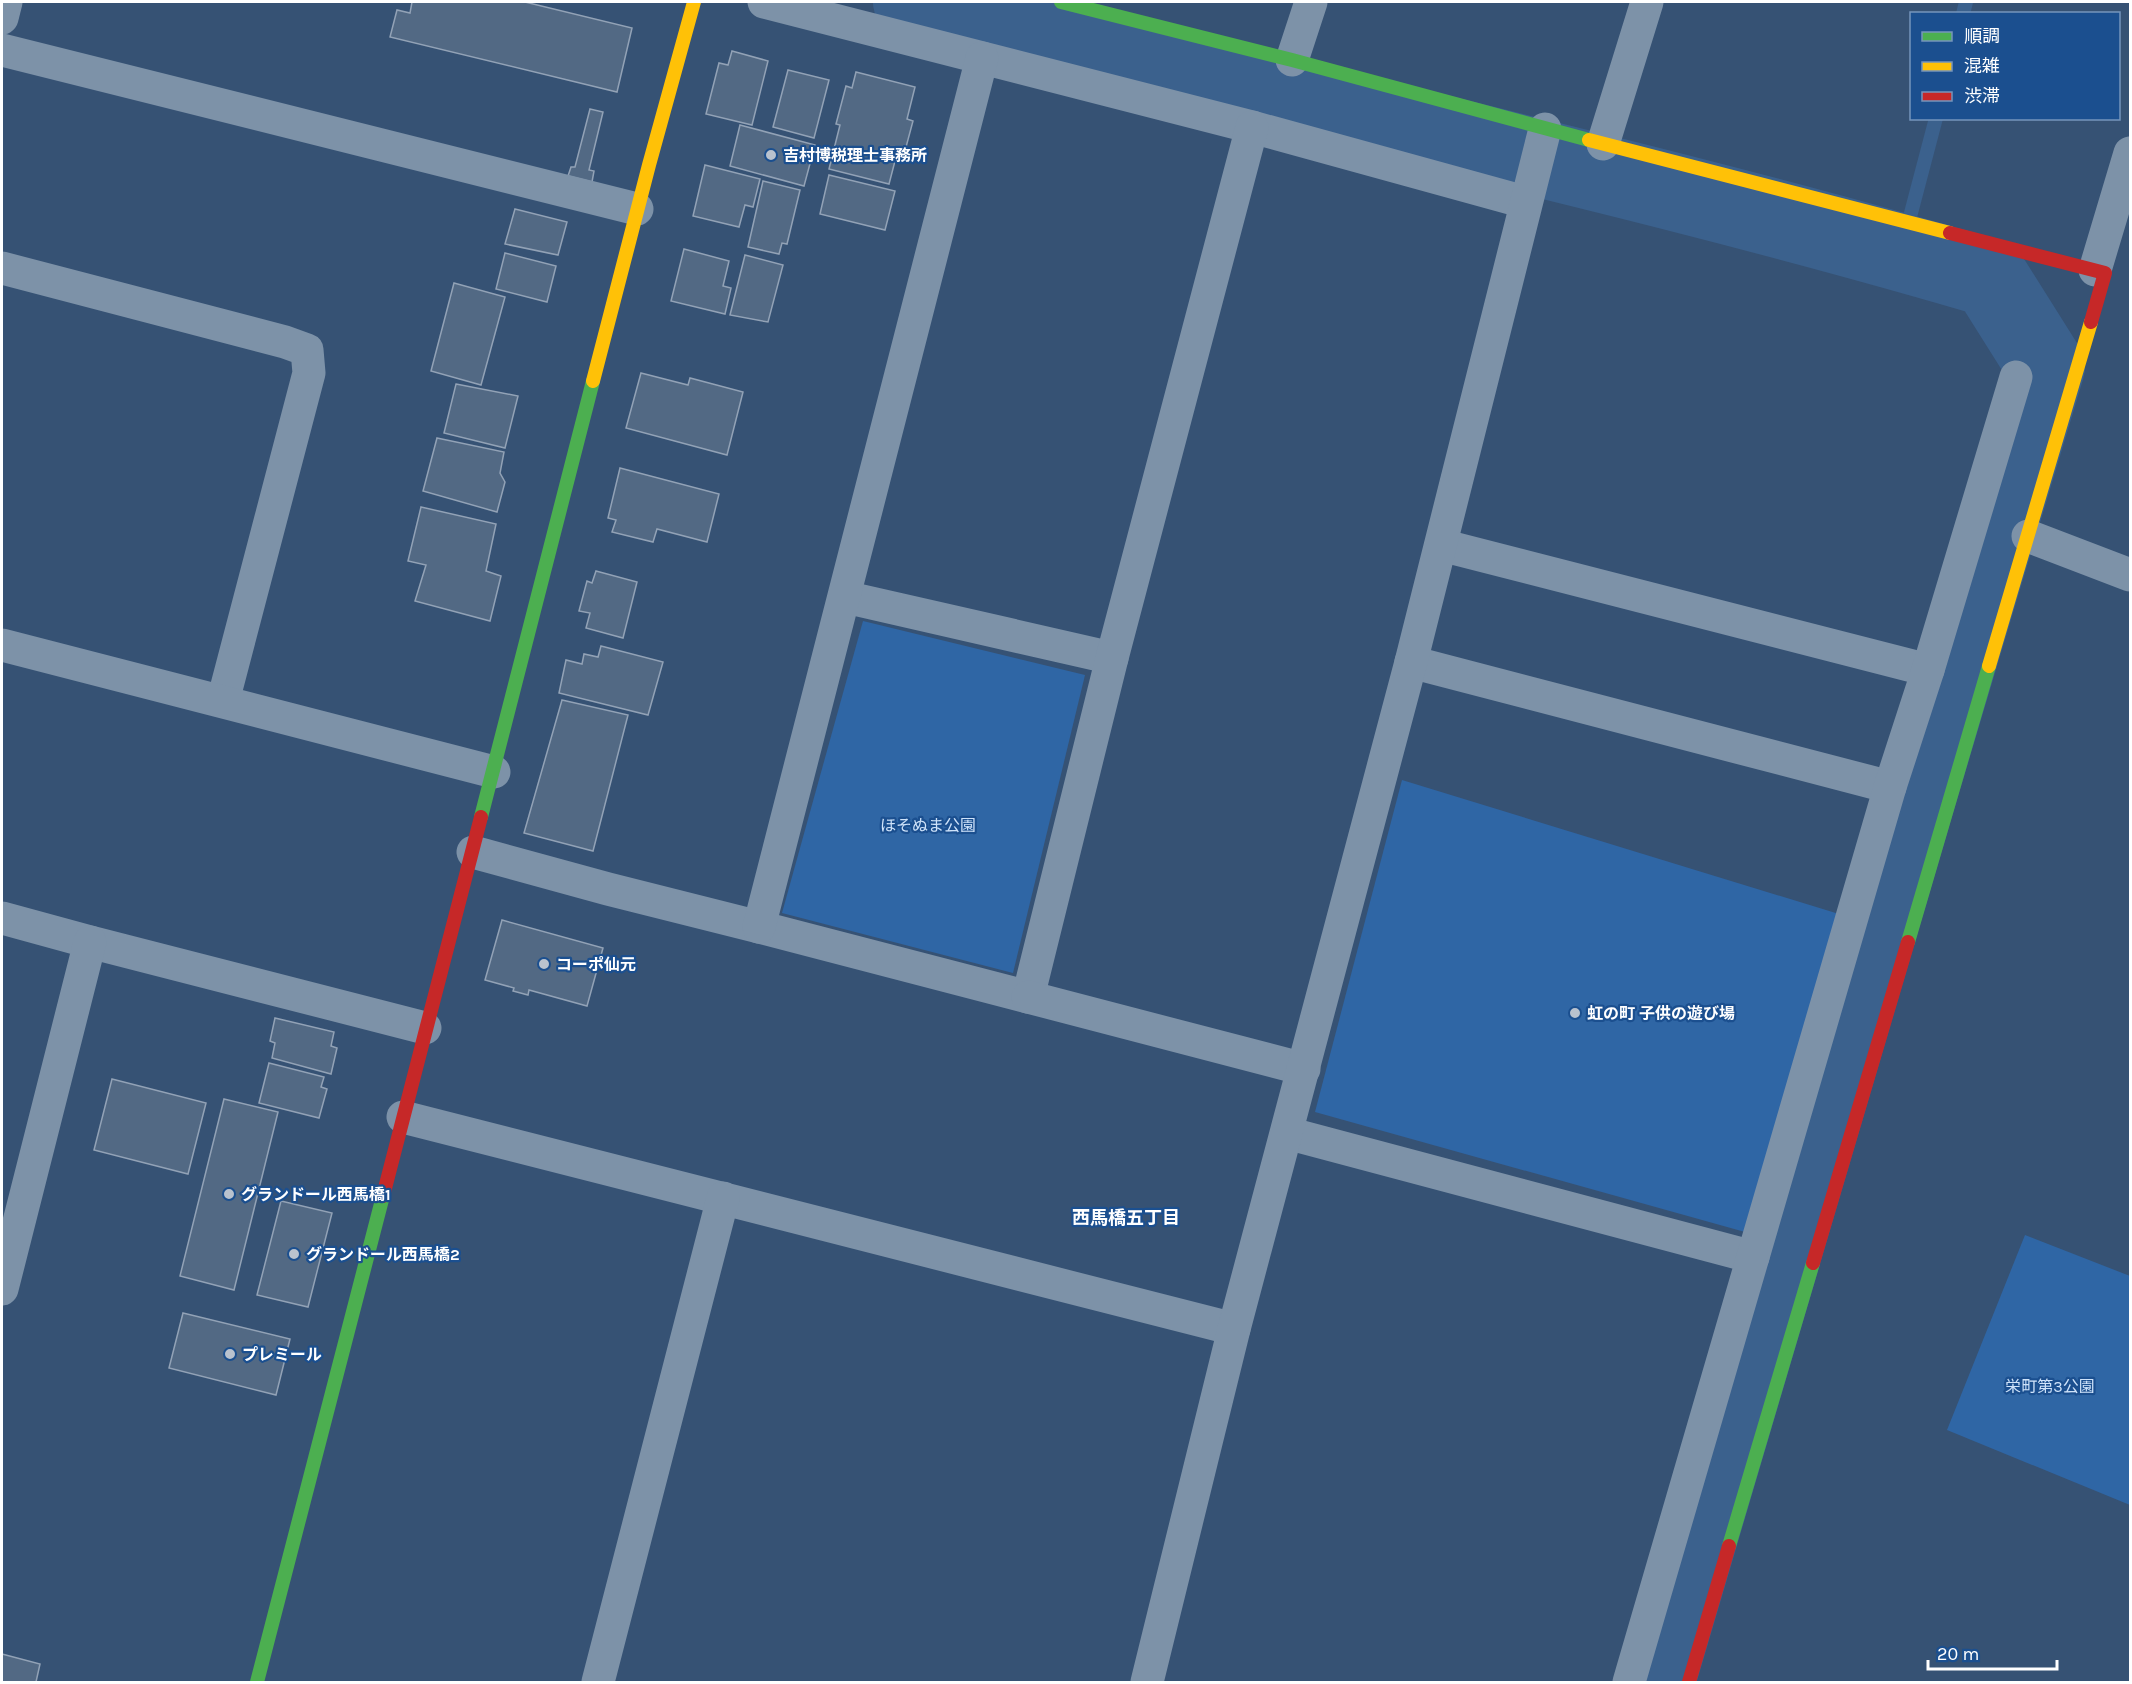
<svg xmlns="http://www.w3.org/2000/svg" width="2132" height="1684" font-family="Karla,'Noto Sans JP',sans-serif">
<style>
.green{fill:#2f66a5}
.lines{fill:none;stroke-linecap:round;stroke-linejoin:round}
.stream{stroke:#3b618d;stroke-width:14}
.river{stroke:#3b618d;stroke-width:78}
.building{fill:#526984;stroke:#92a2b6;stroke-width:1.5}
.street{stroke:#7d92a8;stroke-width:33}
.fast{stroke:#4caf50;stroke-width:14}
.slow{stroke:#ffc107;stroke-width:14}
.jam{stroke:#c62828;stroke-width:14}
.poi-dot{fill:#b9c2ce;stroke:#1b4f8f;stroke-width:2}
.labels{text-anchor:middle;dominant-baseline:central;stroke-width:4.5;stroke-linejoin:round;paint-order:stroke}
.poi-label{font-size:16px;font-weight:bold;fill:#fff;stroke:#1b4f8f;text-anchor:start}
.park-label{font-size:16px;fill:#cfe3fa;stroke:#1b4f8f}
.neighbourhood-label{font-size:18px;font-weight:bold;fill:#fff;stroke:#1b4f8f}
</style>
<rect width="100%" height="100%" fill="#365274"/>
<g class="green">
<polygon points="863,621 1085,675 1013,973 782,913"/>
<polygon points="1402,780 1839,914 1745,1232 1315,1112"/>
<polygon points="2025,1235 2130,1276 2130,1505 1947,1430"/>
</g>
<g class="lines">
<g class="stream">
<polyline points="1963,14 1966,2"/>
<polyline points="1901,251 1936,118"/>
</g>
<path class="river" d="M912 2C1270 98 1634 173 1990 278L2046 367 1918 794 1656 1682"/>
</g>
<g class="building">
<polygon points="412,2 525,2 632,28 617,92 390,37 397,10 410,13"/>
<polygon points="732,51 768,61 752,125 706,114 719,63 728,65"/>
<polygon points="788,70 829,80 814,138 773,127"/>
<polygon points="856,72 915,87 907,119 913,121 902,162 895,161 889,184 829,169 840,125 836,124 846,86 852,88"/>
<polygon points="590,109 603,112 589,170 594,171 592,182 568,176 571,167 575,167"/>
<polygon points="740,125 815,145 804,186 730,166"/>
<polygon points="705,165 760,179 753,207 745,205 739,227 693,216"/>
<polygon points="829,175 895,191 885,230 820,214"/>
<polygon points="763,181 800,190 787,244 782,243 779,254 748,247"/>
<polygon points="515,209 567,222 558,255 505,244"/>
<polygon points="684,249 729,261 723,286 731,288 725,314 671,301"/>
<polygon points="505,253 556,266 547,302 496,289"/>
<polygon points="745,255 783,265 768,322 730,315"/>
<polygon points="454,283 505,297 481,385 431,371"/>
<polygon points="641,373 688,385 690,378 743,392 727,455 626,428"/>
<polygon points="456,384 518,396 505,448 444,433"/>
<polygon points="437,438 504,452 500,473 505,482 497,512 423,491"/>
<polygon points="620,468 719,494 707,542 657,529 653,542 612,532 616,520 608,518"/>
<polygon points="421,507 496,524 486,571 501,576 490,621 415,601 426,565 408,561"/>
<polygon points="596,571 637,582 623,638 586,628 590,613 579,611 587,581 592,583"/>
<polygon points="601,646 663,662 648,715 559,693 566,660 582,664 584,654 598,657"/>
<polygon points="562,700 628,715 593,851 524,833"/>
<polygon points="502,920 603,948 587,1006 529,990 528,995 513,991 514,988 485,980"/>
<polygon points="275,1018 334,1032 331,1046 337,1048 331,1074 272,1058 275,1043 270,1041"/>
<polygon points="269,1063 324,1077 321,1087 327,1089 319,1118 259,1103"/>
<polygon points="112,1079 206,1103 188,1174 94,1150"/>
<polygon points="224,1099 278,1112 234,1290 180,1276"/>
<polygon points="281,1201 332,1213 308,1307 257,1295"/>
<polygon points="183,1313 290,1339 276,1395 169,1368"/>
<polygon points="2,1654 40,1664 36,1682 2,1682"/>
</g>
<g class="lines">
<g class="street">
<polyline points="764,2 1252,127 1525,202"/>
<polyline points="2,18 6,2"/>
<polyline points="2,50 637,209"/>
<polyline points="1292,60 1311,2"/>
<polyline points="1603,144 1647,2"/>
<polyline points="2,268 285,342 307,350 309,373 223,701"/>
<polyline points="2095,270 2130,153"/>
<polyline points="2028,536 2130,575"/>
<polyline points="1441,545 1928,670"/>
<polyline points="845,597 1112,658"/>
<polyline points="2,645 494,772"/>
<polyline points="1411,662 1890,787"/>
<polyline points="473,852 608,889 759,927 1028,997 1112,658 1252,127"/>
<polyline points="2,918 90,942 425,1028"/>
<polyline points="759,927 982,58"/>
<polyline points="1028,997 1304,1069"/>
<polyline points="403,1117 1234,1329"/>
<polyline points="1287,1133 1753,1257"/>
<polyline points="2,1289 90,942"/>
<polyline points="598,1682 723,1198"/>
<polyline points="1147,1682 1234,1329 1411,662 1545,129"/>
<polyline points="1629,1682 1890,787 1928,670 2016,377"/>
</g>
<g class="fast">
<polyline points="1061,2 1292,60 1589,140"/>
<polyline points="481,817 593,381"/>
<polyline points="1908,942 1989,666"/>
<polyline points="1729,1546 1813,1263"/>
<polyline points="257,1682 383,1196"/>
</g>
<g class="slow">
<polyline points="1589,140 1950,233"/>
<polyline points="593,381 649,165 694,2"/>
<polyline points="1989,666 2091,322"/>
</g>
<g class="jam">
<polyline points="1950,233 2105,273 2091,322"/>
<polyline points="383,1196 481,817"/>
<polyline points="1813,1263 1908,942"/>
<polyline points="1689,1682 1729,1546"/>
</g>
</g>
<g class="poi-dot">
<circle cx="771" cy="155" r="6"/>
<circle cx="544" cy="964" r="6"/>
<circle cx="1575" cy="1013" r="6"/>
<circle cx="229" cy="1194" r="6"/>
<circle cx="294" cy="1254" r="6"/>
<circle cx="230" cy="1354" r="6"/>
</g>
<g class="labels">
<g class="poi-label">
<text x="783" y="155">吉村博税理士事務所</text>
<text x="556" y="964">コーポ仙元</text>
<text x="1587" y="1013">虹の町 子供の遊び場</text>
<text x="241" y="1194">グランドール西馬橋1</text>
<text x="306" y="1254">グランドール西馬橋2</text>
<text x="242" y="1354">プレミール</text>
</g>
<g class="park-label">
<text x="928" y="825">ほそぬま公園</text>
<text x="2050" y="1386">栄町第3公園</text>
</g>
<g class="neighbourhood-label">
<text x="1126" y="1218">西馬橋五丁目</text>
</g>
</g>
<rect width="2132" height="1684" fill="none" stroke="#ffffff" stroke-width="6"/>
<rect x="1910" y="12" width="210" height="108" fill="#1b4f8f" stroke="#7695bc" stroke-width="1.5"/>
<rect x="1922" y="32" width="30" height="9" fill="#4caf50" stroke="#7695bc" stroke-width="1.5"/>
<text x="1964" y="42" font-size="18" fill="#ffffff">順調</text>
<rect x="1922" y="62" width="30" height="9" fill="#ffc107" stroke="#7695bc" stroke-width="1.5"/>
<text x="1964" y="72" font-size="18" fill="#ffffff">混雑</text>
<rect x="1922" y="92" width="30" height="9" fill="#c62828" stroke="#7695bc" stroke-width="1.5"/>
<text x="1964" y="102" font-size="18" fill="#ffffff">渋滞</text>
<path d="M1928 1660v9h129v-9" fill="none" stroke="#ffffff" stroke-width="3"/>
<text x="1937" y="1660" font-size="18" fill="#ffffff" stroke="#1b4f8f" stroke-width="4.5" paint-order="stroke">20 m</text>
</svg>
